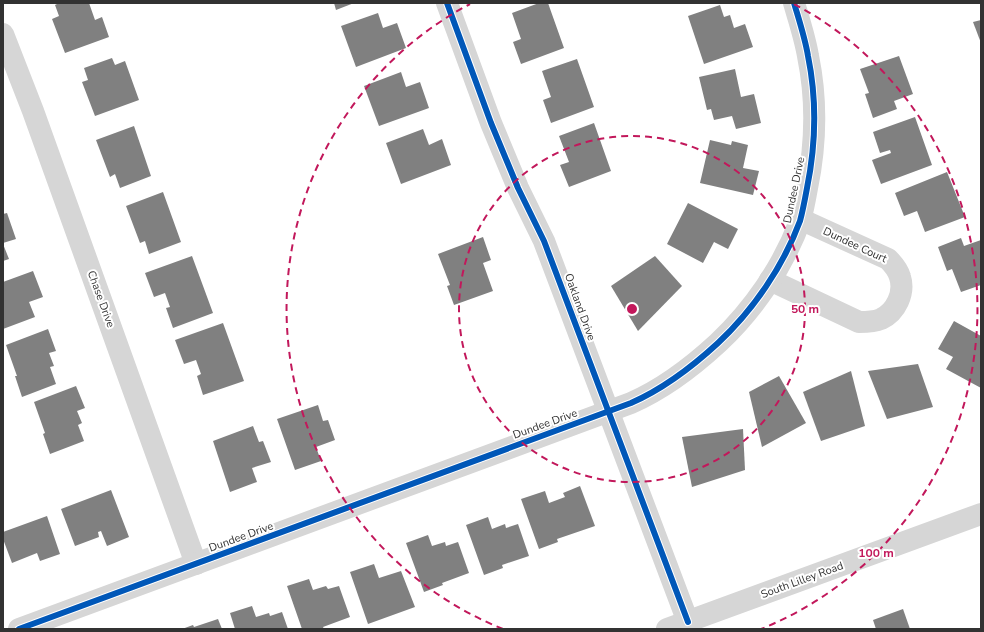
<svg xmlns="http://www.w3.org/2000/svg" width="984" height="632" font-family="'Nunito Sans',sans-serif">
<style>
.building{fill:#808080}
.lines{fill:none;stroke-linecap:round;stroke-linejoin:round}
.minor{stroke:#d6d6d6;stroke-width:22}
.tertiary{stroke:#d6d6d6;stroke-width:22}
.cycleway-casing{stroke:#fff;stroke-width:8}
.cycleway{stroke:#0057b8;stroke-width:6}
.ring{fill:none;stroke:#c2185b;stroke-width:2;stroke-dasharray:7 5}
.labels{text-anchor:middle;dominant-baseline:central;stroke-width:4;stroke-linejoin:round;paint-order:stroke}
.street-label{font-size:11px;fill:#323232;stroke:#fff}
.centre{fill:#c2185b;stroke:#fff;stroke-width:2}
.ring-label{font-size:12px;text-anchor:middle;font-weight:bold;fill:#c2185b;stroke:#fff;stroke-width:4;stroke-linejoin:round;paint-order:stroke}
</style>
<rect width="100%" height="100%" fill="#fff"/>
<g class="building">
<polygon points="59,3 89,3 95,20 102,17 109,37 65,53 52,19 59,16 55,5"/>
<polygon points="334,3 354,3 336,10"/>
<polygon points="539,3 548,3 564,48 521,64 513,42 521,39 512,13"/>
<polygon points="720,5 724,17 730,15 734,28 745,24 753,47 704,64 688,16"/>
<polygon points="378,13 383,28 397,23 406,48 356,67 341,26"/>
<polygon points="981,20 981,43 973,22"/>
<polygon points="899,56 913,94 894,101 897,109 873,118 865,94 869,93 860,69"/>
<polygon points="112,58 115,65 125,61 139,100 95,116 82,82 88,80 84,68"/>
<polygon points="577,59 594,107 551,123 543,100 551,97 542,71"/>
<polygon points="735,69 741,97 754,94 761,123 736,129 732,116 714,120 711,109 707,110 699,77"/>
<polygon points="401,72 406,87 420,82 429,108 379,126 364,86"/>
<polygon points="915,117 932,165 881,184 872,160 891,153 890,150 880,153 873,132"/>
<polygon points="594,123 611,171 569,187 560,165 569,162 559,136"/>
<polygon points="134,126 151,176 120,188 115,174 110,177 96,140"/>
<polygon points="423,129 429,145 442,139 451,165 401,184 386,143"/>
<polygon points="710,140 731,145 732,141 748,145 743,168 759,171 753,195 700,183"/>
<polygon points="947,172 965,217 925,232 917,211 904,216 895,193"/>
<polygon points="163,192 181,242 149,254 145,241 140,243 126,206"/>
<polygon points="688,203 738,229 728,249 714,242 703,263 667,244"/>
<polygon points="7,213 16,239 3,243 3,214"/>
<polygon points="483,237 491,260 483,263 493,291 454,305 447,286 450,285 438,254"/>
<polygon points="961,238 964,246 981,240 981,285 961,292 952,269 947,271 938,247"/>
<polygon points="3,244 9,259 3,261"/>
<polygon points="192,256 213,313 173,328 166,308 170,307 165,293 154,297 145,273"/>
<polygon points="655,256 682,286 638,331 611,286"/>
<polygon points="33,271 43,297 29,302 35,317 3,329 3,282"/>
<polygon points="954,321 981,336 981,388 946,369 953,357 938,349"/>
<polygon points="223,323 244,381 203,395 197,376 201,374 196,360 184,364 175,340"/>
<polygon points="48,329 56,351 49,353 54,366 50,367 56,384 22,397 15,376 17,376 6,345"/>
<polygon points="918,364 933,407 887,419 868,371"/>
<polygon points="851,371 865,426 821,441 803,392"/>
<polygon points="779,376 806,423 762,447 749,392"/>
<polygon points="76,386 85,408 77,411 82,423 78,425 84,441 50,454 43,434 45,433 34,402"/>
<polygon points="318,405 323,421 328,420 335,440 316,447 321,461 295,470 277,419"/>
<polygon points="253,426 259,442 263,441 271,462 252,468 257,482 230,492 213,441"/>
<polygon points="743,429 745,470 692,487 682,437"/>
<polygon points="580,486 595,526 557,539 558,542 539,549 521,499 545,491 549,503 565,497 563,493"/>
<polygon points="111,490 129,537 107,546 101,531 98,532 99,537 75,546 61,509"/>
<polygon points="47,516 60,554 40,561 37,553 12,563 3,539 3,532"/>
<polygon points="488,517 492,529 505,524 506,528 518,524 529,556 502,565 503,568 484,575 466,525"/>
<polygon points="428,535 432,546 445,542 446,546 458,542 469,573 442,583 443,585 424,592 406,543"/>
<polygon points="374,564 379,578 401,571 415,607 368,624 350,572"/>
<polygon points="309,579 313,590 326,586 328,589 339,586 350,617 323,627 324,629 302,629 287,586"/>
<polygon points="252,606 256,617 269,613 270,616 282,612 288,629 235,629 230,613"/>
<polygon points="903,609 910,629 876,629 873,620"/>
<polygon points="218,619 222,629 182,629 193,625 194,627"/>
</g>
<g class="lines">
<g class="minor">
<polyline points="447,3 491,123 518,188 544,241 688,622"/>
<polyline points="3,34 33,111 196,564"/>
<path d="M770 280 859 322C867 322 874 322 881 319 896 312 905 293 900 277 898 270 893 264 888 259L800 219"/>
<path d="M19 629 631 403C663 389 692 367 718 343 753 310 783 267 800 221 803 210 805 199 807 188 816 144 817 100 808 56 805 38 799 20 794 3"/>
</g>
<polyline class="tertiary" points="667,629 981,514"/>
<g class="cycleway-casing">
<g id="cycleway">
<polyline points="447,3 491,123 518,188 544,241 688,622"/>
<path d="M19 629 631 403C663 389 692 367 718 343 753 310 783 267 800 221 803 210 805 199 807 188 816 144 817 100 808 56 805 38 799 20 794 3"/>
</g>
</g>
<use href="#cycleway" class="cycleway"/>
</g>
<g class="ring">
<circle cx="632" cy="309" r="173"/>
<path d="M503 629A345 345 0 0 1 470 4M794 4A345 345 0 0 1 761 629"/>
</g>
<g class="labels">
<g class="street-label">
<text transform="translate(794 190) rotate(-78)">Dundee Drive</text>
<text transform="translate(855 245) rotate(25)">Dundee Court</text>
<text transform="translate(101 299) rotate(70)">Chase Drive</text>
<text transform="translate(580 307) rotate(70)">Oakland Drive</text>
<text transform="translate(545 424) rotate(-20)">Dundee Drive</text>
<text transform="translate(241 537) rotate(-20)">Dundee Drive</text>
<text transform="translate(802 580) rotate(-20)">South Lilley Road</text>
</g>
</g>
<circle cx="632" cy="309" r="6" class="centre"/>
<g class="ring-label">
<text x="805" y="313">50 m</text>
<text x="876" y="557">100 m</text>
</g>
<rect width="984" height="632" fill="none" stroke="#323232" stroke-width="8"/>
</svg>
